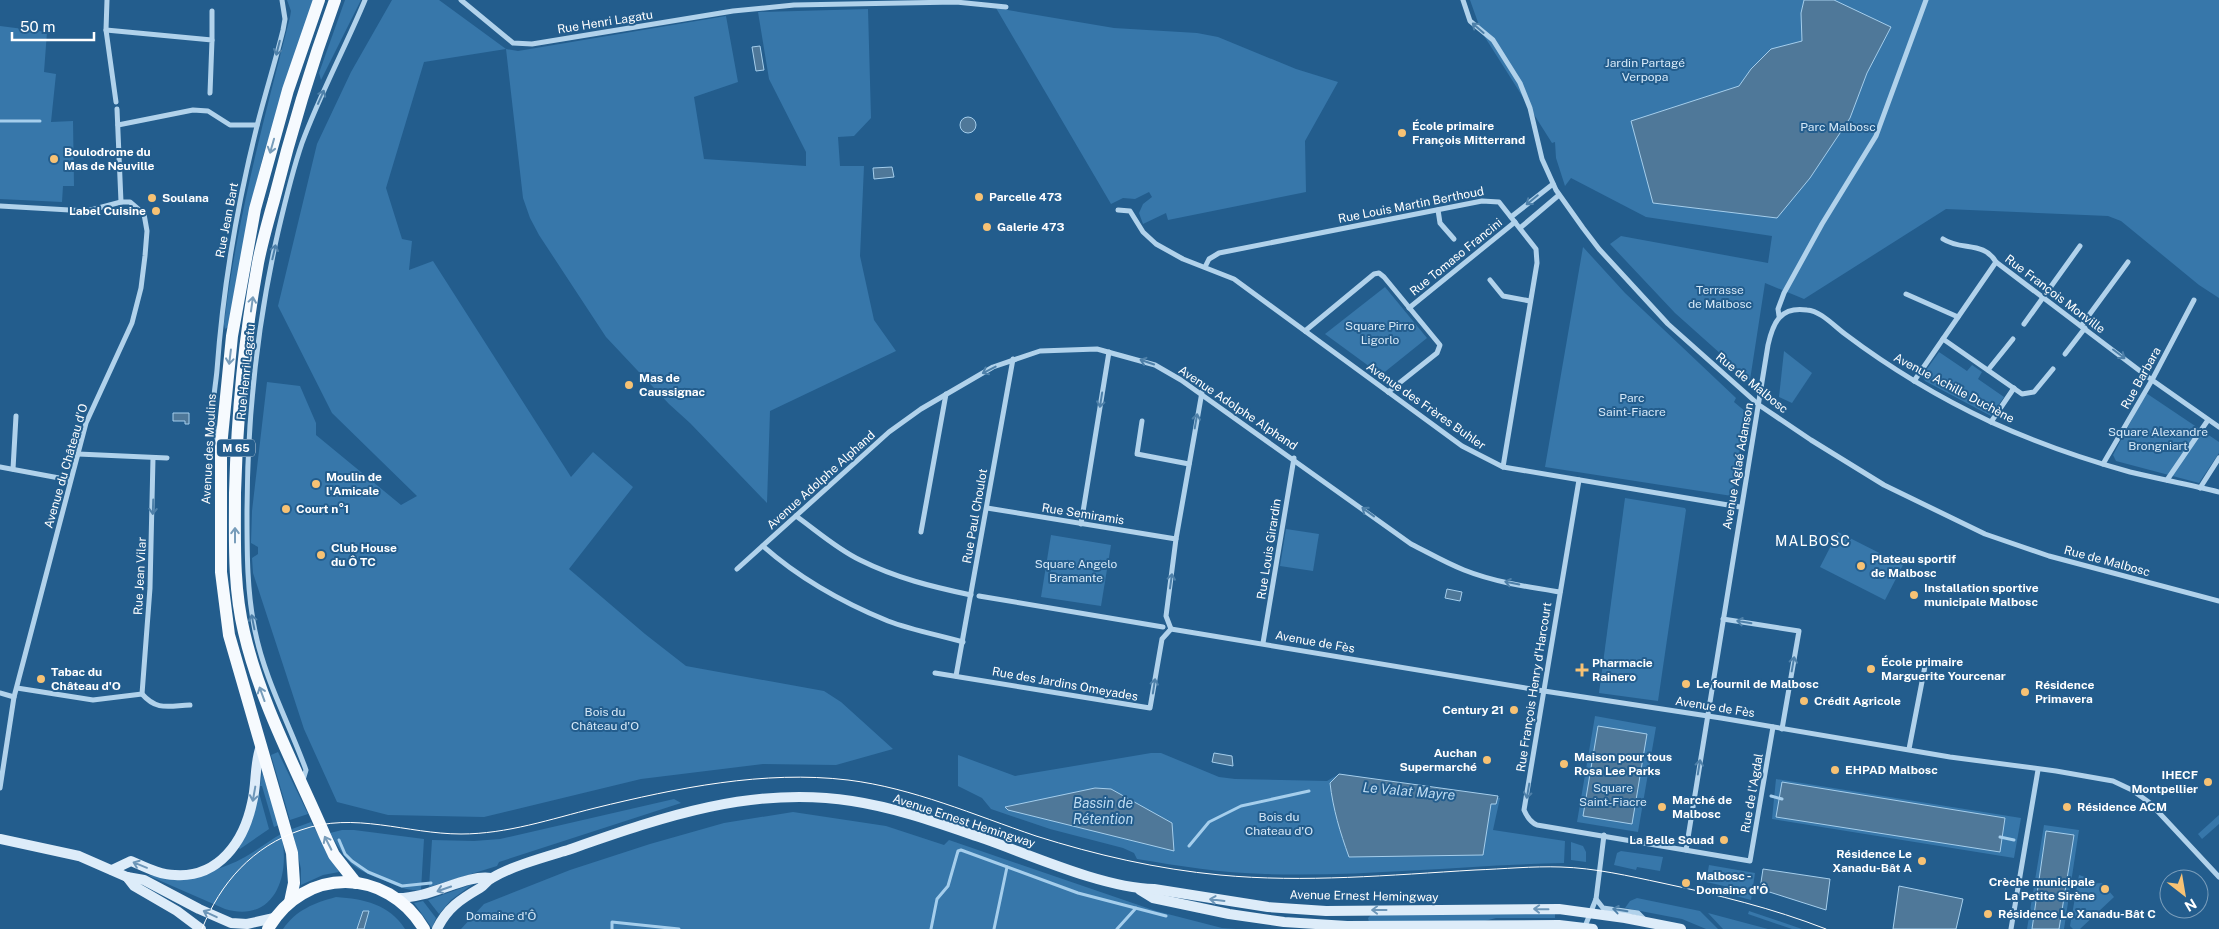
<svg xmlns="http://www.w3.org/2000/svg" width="2219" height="929" font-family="'Public Sans',sans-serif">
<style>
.green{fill:#3777aa}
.water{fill:#4f7899;stroke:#a5ceec}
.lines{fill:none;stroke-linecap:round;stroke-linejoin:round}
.stream{stroke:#a5ceec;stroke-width:3}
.street{stroke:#b1d2eb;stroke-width:5}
.secondary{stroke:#ddecf9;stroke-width:10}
.primary{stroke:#f6fafe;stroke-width:12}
.tram{stroke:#fff;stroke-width:1}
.oneway{stroke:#4e80a9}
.oneway2{stroke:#779cba}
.oneway3{stroke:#6d96b8}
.poi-dot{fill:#f7c274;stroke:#235d8d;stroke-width:2}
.labels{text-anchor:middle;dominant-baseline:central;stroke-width:4;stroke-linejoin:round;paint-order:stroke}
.shield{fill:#235d8d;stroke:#bdcedd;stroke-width:1}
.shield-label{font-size:11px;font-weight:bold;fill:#fff}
.street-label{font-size:12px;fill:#fff;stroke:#235d8d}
.park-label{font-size:12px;fill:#d6e9f8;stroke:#235d8d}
.poi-label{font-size:12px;font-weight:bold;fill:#fff;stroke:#235d8d;text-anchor:start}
.neighbourhood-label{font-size:14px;letter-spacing:1px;fill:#fff;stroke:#235d8d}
.water-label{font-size:14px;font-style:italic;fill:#bddbf2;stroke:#235d8d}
</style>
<rect width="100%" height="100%" fill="#235d8d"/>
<g class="green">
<path d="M287 0H314L263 156 250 208 228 327 225 329 224 324C237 219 264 119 290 17L291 11Z"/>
<polygon points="345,0 361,0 321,80 319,73"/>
<polygon points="392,0 439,0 506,49 518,51 726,16 738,82 694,97 704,159 806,166 806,152 769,79 758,12 868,9 871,118 854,136 838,137 840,166 864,166 860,256 874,320 896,351 770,411 767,503 690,423 669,404 606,337 539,235 530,218 523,198 506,49 424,62 386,188 402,239 412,241 409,270 433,261 571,477 593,452 633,487 569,569 645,634 686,666 824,691 841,702 893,749 836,765 763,764 641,779 484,817 388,815 337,802 304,729 253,573 252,558 258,554 258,547 251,543 252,511 267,382 300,386 316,423 316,435 401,505 417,496 332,413 278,306 317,144 351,72"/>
<polygon points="1470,0 2219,0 2219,298 2199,285 2121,221 2108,216 1946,209 1804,299 1765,283 1750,380 1675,313 1610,244 1621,236 1768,263 1772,236 1646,217 1571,178 1565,186 1556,158 1555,142 1552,143 1481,31"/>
<polygon points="996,8 1114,28 1197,33 1218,37 1296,69 1338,82 1305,141 1306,192 1168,220 1166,213 1143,224 1139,213 1143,204 1152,197 1149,192 1135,199 1123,198 1111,204"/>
<polygon points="0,26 47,32 44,72 56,74 51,122 73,121 74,186 63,186 62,202 0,199"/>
<polygon points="1583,247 1625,293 1736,398 1734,402 1746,412 1732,496 1545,467"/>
<polygon points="1385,287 1427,338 1381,375 1325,334"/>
<polygon points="1784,351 1812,373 1792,403 1779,397"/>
<polygon points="1939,352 1967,371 1972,365 1982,372 1978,379 2004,397 1991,416 1925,381 1922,376"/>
<polygon points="2146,393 2219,442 2219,453 2199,483 2116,461 2113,455"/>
<polygon points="1625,498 1685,508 1686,510 1658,701 1599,693"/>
<polygon points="1286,529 1319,534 1313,571 1280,566"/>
<polygon points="1838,532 1903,565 1885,600 1820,567"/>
<polygon points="1051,535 1111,545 1101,606 1041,597"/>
<polygon points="1595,716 1656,727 1638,832 1577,822"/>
<polygon points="278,752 308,814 290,820 271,755"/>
<path d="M1151 753H1161L1219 777 1235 779 1327 781 1339 774 1500 798 1493 830 1565 841 1564 863C1464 865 1364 877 1265 874 1222 873 1179 866 1137 859L1134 853 1123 848 1050 829 991 809 982 798 958 786V755L1015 776Z"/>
<polygon points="262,772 279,825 274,827 262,786 260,786"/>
<polygon points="1776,779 2021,818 2014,858 1772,819"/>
<polygon points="259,793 269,829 240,849 239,848 252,822"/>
<polygon points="674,799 681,803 499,862 497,866 429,887 432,840 474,841 500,839"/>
<polygon points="793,812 886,826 944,845 949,840 1156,911 1222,928 1236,929 461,929 484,904 570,870 650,844 724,823"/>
<polygon points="2219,815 2219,824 2202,839 2198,834"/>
<polygon points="311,822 339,872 323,875 301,885 301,869 292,829"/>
<polygon points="2044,825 2079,830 2064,929 2027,929"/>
<path d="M342 830H354L424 839 421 890C407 891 400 887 388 882 352 868 350 867 330 833Z"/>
<path d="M281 834C291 873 276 924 225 909L147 875C180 880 217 873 245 857 257 850 269 841 281 834Z"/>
<polygon points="1571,842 1583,846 1586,852 1586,862 1571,860"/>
<polygon points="1621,851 1663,857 1660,871 1637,867 1636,870 1614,865 1617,853"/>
<polygon points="1709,865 1755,873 1751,900 1732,895 1733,888 1706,882"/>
<polygon points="2079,875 2088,878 2088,884 2102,883 2114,897 2080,929 2073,929 2070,926"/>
<polygon points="473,884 451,900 439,914 428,900"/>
<path d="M336 897C364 899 389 904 405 929H283C296 910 314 903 336 897Z"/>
<polygon points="1637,898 1700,911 1718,929 1706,929 1682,919 1625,908 1630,901"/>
<polygon points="423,901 436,918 432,928 414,903"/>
<polygon points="1749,911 1802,929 1792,929 1748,914"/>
<polygon points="1555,912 1555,918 1496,918 1477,923 1369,922 1368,918 1372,914"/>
<polygon points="1708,913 1768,929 1723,929"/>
</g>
<g class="water">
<polygon points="1804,0 1834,0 1891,27 1867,73 1850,118 1810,178 1777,218 1653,203 1631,121 1739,86 1751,69 1771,49 1802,41 1801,13"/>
<polygon points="760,46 764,70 756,71 752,47"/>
<circle cx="968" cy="125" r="8"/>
<polygon points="892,167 894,177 874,179 873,168"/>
<polygon points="173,413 189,413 189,424 185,424 185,421 173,421"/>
<polygon points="1447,589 1462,592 1460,601 1445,598"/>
<polygon points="1598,726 1647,734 1632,824 1583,816"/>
<polygon points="1214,753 1232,756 1233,766 1212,762"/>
<path d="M1339 774 1498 796 1496 804H1491L1483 855 1349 857C1340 832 1333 809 1330 783Z"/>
<polygon points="1782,782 2005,818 2000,852 1776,817"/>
<polygon points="1095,788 1111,789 1172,823 1174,851 1008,810 1005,807"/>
<polygon points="2046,831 2074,835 2059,929 2032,929"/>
<polygon points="1763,869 1830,879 1826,910 1760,889"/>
<polygon points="1899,886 1963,899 1956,929 1893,929"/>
<polygon points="363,911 369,911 364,929 357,929"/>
</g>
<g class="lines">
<g class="stream">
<polyline points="0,121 40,121"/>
<polyline points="1771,796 1782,799"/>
<polyline points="2000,837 2014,840"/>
<polyline points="339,840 345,854 352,861 368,872 402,886 431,883"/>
<polyline points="1189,846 1209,822 1241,806 1309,791"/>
<polyline points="612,929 612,922 679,929"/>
<polyline points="931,929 937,899 948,886 958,851 961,850 1078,893 1166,916"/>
<polyline points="994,929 1007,867"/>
<polyline points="1117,929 1136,908"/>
</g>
<g class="street">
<polyline points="107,0 106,30 116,102"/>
<polyline points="461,0 513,43 532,44 733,11 794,5 956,2 1006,7"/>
<polyline points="1463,0 1470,21 1493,40 1520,83 1530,108 1542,159 1556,190 1583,228 1599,249 1668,324 1759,405 1811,440 1884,485 1985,534 2049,556 2219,601"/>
<polyline points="212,11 212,40"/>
<polyline points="106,30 212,40 210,93"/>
<polyline points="117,109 121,202"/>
<polyline points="118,125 193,110 208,111 230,125 257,125"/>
<polyline points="0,206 87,211 121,202 130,202 144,214 147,231 145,256 141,288 132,323 86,423 14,697 0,788"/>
<polyline points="1118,210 1130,211 1143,232 1156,244 1183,259 1234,279 1462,446 1503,467 1740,507"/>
<polyline points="1438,210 1440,223 1454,239"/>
<polyline points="1511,217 1553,184"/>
<polyline points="1520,228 1559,195"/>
<path d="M1943 239C1961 251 1984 241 1996 262L2152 380 2219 427"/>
<polyline points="1205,267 1209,259 1219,253 1482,201 1499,202 1536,249 1537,263 1503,467"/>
<polyline points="1490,280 1503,296 1530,301"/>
<polyline points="1906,294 1958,317"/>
<polyline points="1409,308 1515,222"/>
<polyline points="1779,316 1778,309 1784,293 1822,224 1876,136 1926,0"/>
<polyline points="2024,324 2080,246"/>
<polyline points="2081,326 2128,262"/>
<polyline points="1305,331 1374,274 1379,273 1384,277 1440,345 1437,353 1388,392"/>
<polyline points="1943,339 2022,394 2034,392 2053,369"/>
<polyline points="2065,354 2085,328"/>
<polyline points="1988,370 2013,339"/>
<polyline points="1914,381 1996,262"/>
<polyline points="1142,421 1137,454 1189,464"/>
<polyline points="1991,422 2014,388"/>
<path d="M218 441C208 419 215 393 217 370 223 287 237 206 257 126 265 94 275 63 283 30L285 19 282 0"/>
<polyline points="78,454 167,458"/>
<polyline points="2103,464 2152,380 2194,300"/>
<polyline points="0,467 70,480"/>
<polyline points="13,469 16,416"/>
<path d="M1579 480 1524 810C1527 817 1530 822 1537 825L1750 861 1773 727"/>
<polyline points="2167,480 2208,420"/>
<polyline points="2200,488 2219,458"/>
<polyline points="987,508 1176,539"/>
<path d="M796 516C817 531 837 549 860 560 896 578 933 587 971 595"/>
<polyline points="1081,524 1109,352"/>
<polyline points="921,532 946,394"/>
<path d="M763 546C799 578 844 603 888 621 912 630 938 635 963 642"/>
<path d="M737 569 889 432 921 409 993 367 1040 351 1097 349 1155 365 1181 380 1411 544C1429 553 1446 563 1464 570 1494 582 1528 587 1560 592"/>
<polyline points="979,596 1163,627"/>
<polyline points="1723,619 1799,631 1782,729"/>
<polyline points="1171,629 1544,691 1721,718 1950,757 2056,771 2113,781 2132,790 2150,803 2219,877"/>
<polyline points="1171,629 1166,616 1176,539 1202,392"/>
<polyline points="1263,643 1294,458"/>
<polyline points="935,673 1150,708 1162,639 1171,629"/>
<polyline points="956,676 1013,359"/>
<polyline points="17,688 93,700 142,694 150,588 153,458"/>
<polyline points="0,693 14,697"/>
<path d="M142 694C157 711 168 706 190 705"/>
<polyline points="1909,749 1926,661"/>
<path d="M303 780 306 770C289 723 265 680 255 631 247 592 247 554 247 515 247 420 257 325 278 232 285 202 292 172 302 143 320 94 345 48 365 0"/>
<path d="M1686 850 1768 345C1773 323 1780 306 1807 310 1821 311 1834 326 1845 334 1890 368 1940 398 1991 422 2035 442 2083 459 2130 472 2160 479 2190 485 2219 492"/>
<polyline points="1596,899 1603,908 1638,913 1644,919"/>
<polyline points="1584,929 1596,899 1604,835"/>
<polyline points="2011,929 2038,770"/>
</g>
<g class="secondary">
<polyline points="0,839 79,856 127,877 144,880 199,909 231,923 247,924 274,918"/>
<path d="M112 870 131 861C145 867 160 875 175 875 219 878 244 841 252 803 257 784 254 764 261 746"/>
<polyline points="127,877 134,886 177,911 201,929"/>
<polyline points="1140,890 1153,898 1229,914 1284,922 1347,926 1559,925 1593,929"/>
<path d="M396 898C430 899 465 874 491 878"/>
<path d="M437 929C447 908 461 899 480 888 485 885 487 880 492 878 512 866 545 857 568 850 660 818 752 785 852 801 898 808 941 824 985 839 1033 856 1104 888 1154 889L1268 907 1326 911 1559 909 1625 918 1681 929"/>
</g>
<g class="primary">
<path d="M335 0C311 66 291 132 274 200 268 221 262 242 258 263 244 339 237 416 235 493 235 539 233 587 244 632 261 705 297 770 326 838L334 855 356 883"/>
<polyline points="290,902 294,883 292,853 229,635 221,572 221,447 232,336 255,209 288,90 319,0"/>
<path d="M268 929C304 866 387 867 424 929"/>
</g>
<path class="tram" d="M202 929C220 883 253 846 301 830 354 811 407 834 461 834 507 834 551 819 595 808 677 788 764 770 848 780 913 788 974 815 1036 836 1096 855 1157 869 1220 875 1304 883 1391 875 1475 870 1504 869 1532 866 1561 867 1595 868 1629 876 1662 883 1718 895 1772 908 1826 929"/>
</g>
<defs><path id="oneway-shaft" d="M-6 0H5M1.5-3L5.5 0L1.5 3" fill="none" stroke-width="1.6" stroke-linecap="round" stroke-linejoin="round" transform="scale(1.25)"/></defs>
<g class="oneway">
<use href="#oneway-shaft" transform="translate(1478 28) rotate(-139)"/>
<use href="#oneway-shaft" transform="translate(278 48) rotate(104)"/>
<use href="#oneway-shaft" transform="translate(321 97) rotate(-66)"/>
<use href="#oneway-shaft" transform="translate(1532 200) rotate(141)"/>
<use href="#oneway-shaft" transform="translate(274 252) rotate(-77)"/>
<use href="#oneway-shaft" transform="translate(2119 354) rotate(37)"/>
<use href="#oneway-shaft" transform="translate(1147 362) rotate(-161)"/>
<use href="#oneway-shaft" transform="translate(989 370) rotate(153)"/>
<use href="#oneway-shaft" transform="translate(1101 400) rotate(99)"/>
<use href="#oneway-shaft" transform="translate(1196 421) rotate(-80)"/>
<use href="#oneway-shaft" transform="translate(153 507) rotate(92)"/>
<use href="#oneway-shaft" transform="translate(1368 512) rotate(-144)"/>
<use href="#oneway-shaft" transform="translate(1171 581) rotate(-82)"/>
<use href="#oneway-shaft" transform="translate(1512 583) rotate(-169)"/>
<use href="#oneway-shaft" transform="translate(253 622) rotate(-101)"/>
<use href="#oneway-shaft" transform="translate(1744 622) rotate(-171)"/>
<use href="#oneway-shaft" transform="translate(1793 664) rotate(-80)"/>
<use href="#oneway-shaft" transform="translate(1154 686) rotate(-81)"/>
<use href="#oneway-shaft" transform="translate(1699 767) rotate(-81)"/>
<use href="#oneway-shaft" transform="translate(1528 791) rotate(100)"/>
<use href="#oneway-shaft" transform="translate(1620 910) rotate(-171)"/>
</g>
<g class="oneway2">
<use href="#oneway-shaft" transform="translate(272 146) rotate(106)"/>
<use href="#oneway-shaft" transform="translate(252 304) rotate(-82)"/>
<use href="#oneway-shaft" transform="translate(230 357) rotate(97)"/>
<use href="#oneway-shaft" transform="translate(235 535) rotate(-90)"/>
<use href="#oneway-shaft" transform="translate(262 694) rotate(-110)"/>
<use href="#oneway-shaft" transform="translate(328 843) rotate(-117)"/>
</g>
<g class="oneway3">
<use href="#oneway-shaft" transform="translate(254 794) rotate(100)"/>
<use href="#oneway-shaft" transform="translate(140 865) rotate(-158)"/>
<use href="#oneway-shaft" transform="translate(444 889) rotate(161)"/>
<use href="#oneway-shaft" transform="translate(1217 900) rotate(-173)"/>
<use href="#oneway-shaft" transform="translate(1541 909) rotate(-179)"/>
<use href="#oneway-shaft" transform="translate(1379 910) rotate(180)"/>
<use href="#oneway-shaft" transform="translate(210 914) rotate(-155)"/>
</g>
<g class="poi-dot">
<circle cx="1402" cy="133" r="5"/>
<circle cx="54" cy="159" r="5"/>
<circle cx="979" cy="197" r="5"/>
<circle cx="152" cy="198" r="5"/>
<circle cx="156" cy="211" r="5"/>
<circle cx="987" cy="227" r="5"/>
<circle cx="629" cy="385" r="5"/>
<circle cx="316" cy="484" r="5"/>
<circle cx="286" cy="509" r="5"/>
<circle cx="321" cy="555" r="5"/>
<circle cx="1861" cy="566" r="5"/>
<circle cx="1914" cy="595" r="5"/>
<circle cx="1871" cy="669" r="5"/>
<path d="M1579.5 662.5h5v5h5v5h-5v5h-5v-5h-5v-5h5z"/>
<circle cx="41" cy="679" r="5"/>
<circle cx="1686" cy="684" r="5"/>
<circle cx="2025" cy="692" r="5"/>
<circle cx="1804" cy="701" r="5"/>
<circle cx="1514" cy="710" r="5"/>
<circle cx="1487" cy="760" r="5"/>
<circle cx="1564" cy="764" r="5"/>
<circle cx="1835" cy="770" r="5"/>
<circle cx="2208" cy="782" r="5"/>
<circle cx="1662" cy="807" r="5"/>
<circle cx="2067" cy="807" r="5"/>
<circle cx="1724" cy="840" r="5"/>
<circle cx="1922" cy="861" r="5"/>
<circle cx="1686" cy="883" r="5"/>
<circle cx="2105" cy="889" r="5"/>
<circle cx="1988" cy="914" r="5"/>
</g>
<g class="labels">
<rect class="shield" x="217" y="439.5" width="38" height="17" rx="4"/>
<g class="shield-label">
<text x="236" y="448">M 65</text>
</g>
<g class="street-label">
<text transform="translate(605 22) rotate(-9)">Rue Henri Lagatu</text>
<text transform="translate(1411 205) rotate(-11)">Rue Louis Martin Berthoud</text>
<text transform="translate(227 220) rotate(-79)">Rue Jean Bart</text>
<text transform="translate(1456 257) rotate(-39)">Rue Tomaso Francini</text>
<text transform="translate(2055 294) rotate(37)">Rue François Monville</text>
<text transform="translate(246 372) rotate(-84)">Rue Henri Lagatu</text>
<text transform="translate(2141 378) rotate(-61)">Rue Barbara</text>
<text transform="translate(1752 383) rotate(39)">Rue de Malbosc</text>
<text transform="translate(1954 388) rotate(28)">Avenue Achille Duchène</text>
<text transform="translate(1426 406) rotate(35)">Avenue des Frères Buhler</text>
<text transform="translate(1238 408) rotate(34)">Avenue Adolphe Alphand</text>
<text transform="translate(209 449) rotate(-87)">Avenue des Moulins</text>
<text transform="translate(66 466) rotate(-74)">Avenue du Château d'O</text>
<text transform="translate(1738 466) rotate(-80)">Avenue Aglaé Adanson</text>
<text transform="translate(821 480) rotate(-42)">Avenue Adolphe Alphand</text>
<text transform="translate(1083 514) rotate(9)">Rue Semiramis</text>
<text transform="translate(975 516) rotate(-80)">Rue Paul Choulot</text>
<text transform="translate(1269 549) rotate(-81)">Rue Louis Girardin</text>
<text transform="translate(2107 561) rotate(15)">Rue de Malbosc</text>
<text transform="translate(140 576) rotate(-87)">Rue Jean Vilar</text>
<text transform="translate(1315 642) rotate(10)">Avenue de Fès</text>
<text transform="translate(1065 684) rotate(10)">Rue des Jardins Omeyades</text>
<text transform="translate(1534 687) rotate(-81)">Rue François Henry d'Harcourt</text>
<text transform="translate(1715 707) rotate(9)">Avenue de Fès</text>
<text transform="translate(1752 793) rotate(-80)">Rue de l'Agdal</text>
<text transform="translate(964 821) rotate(18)">Avenue Ernest Hemingway</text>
<text transform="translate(1364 896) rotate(1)">Avenue Ernest Hemingway</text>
</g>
<g class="park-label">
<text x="1645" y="63">Jardin Partagé<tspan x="1645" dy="14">Verpopa</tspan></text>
<text x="1838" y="127">Parc Malbosc</text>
<text x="1720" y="290">Terrasse<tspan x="1720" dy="14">de Malbosc</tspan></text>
<text x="1380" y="326">Square Pirro<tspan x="1380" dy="14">Ligorlo</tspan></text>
<text x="1632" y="398">Parc<tspan x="1632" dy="14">Saint-Fiacre</tspan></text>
<text x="2158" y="432">Square Alexandre<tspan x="2158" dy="14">Brongniart</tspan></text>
<text x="1076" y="564">Square Angelo<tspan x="1076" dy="14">Bramante</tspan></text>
<text x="605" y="712">Bois du<tspan x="605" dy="14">Château d'O</tspan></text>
<text x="1613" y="788">Square<tspan x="1613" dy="14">Saint-Fiacre</tspan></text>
<text x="1279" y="817">Bois du<tspan x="1279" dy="14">Chateau d'O</tspan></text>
<text x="501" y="916">Domaine d'Ô</text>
</g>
<g class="poi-label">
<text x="1412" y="126">École primaire<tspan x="1412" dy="14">François Mitterrand</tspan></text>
<text x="64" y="152">Boulodrome du<tspan x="64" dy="14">Mas de Neuville</tspan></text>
<text x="989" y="197">Parcelle 473</text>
<text x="162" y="198">Soulana</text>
<text x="146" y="211" text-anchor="end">Label Cuisine</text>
<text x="997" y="227">Galerie 473</text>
<text x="639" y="378">Mas de<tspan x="639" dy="14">Caussignac</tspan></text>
<text x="326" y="477">Moulin de<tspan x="326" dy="14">l'Amicale</tspan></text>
<text x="296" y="509">Court n°1</text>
<text x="331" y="548">Club House<tspan x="331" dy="14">du Ô TC</tspan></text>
<text x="1871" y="559">Plateau sportif<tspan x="1871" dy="14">de Malbosc</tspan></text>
<text x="1924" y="588">Installation sportive<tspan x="1924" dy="14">municipale Malbosc</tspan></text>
<text x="1881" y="662">École primaire<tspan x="1881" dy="14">Marguerite Yourcenar</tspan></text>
<text x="1592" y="663">Pharmacie<tspan x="1592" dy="14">Rainero</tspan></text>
<text x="51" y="672">Tabac du<tspan x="51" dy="14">Château d'O</tspan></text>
<text x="1696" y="684">Le fournil de Malbosc</text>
<text x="2035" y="685">Résidence<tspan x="2035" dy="14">Primavera</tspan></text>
<text x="1814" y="701">Crédit Agricole</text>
<text x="1504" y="710" text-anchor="end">Century 21</text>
<text x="1477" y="753" text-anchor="end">Auchan<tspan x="1477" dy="14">Supermarché</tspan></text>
<text x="1574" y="757">Maison pour tous<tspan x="1574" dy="14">Rosa Lee Parks</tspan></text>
<text x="1845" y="770">EHPAD Malbosc</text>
<text x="2198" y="775" text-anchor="end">IHECF<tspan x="2198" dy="14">Montpellier</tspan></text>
<text x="1672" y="800">Marché de<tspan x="1672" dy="14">Malbosc</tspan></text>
<text x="2077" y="807">Résidence ACM</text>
<text x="1714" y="840" text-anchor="end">La Belle Souad</text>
<text x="1912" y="854" text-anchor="end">Résidence Le<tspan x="1912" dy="14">Xanadu-Bât A</tspan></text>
<text x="1696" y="876">Malbosc -<tspan x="1696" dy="14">Domaine d'Ô</tspan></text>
<text x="2095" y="882" text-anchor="end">Crèche municipale<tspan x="2095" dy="14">La Petite Sirène</tspan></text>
<text x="1998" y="914">Résidence Le Xanadu-Bât C</text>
</g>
<g class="neighbourhood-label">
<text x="1813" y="541">MALBOSC</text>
</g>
<g class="water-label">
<text transform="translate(1409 791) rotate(5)">Le Valat Mayre</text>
<text x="1103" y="803">Bassin de<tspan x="1103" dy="16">Rétention</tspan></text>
</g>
</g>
<g transform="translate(2184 894) rotate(149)"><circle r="24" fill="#235d8d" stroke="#7b9ebb"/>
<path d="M0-4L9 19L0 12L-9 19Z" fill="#f7c274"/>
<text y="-8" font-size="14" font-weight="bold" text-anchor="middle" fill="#ffffff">N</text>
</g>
<path d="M12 32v8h82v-8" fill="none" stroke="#ffffff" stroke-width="2.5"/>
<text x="20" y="32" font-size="15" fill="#ffffff" stroke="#235d8d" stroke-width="4" paint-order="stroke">50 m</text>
</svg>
